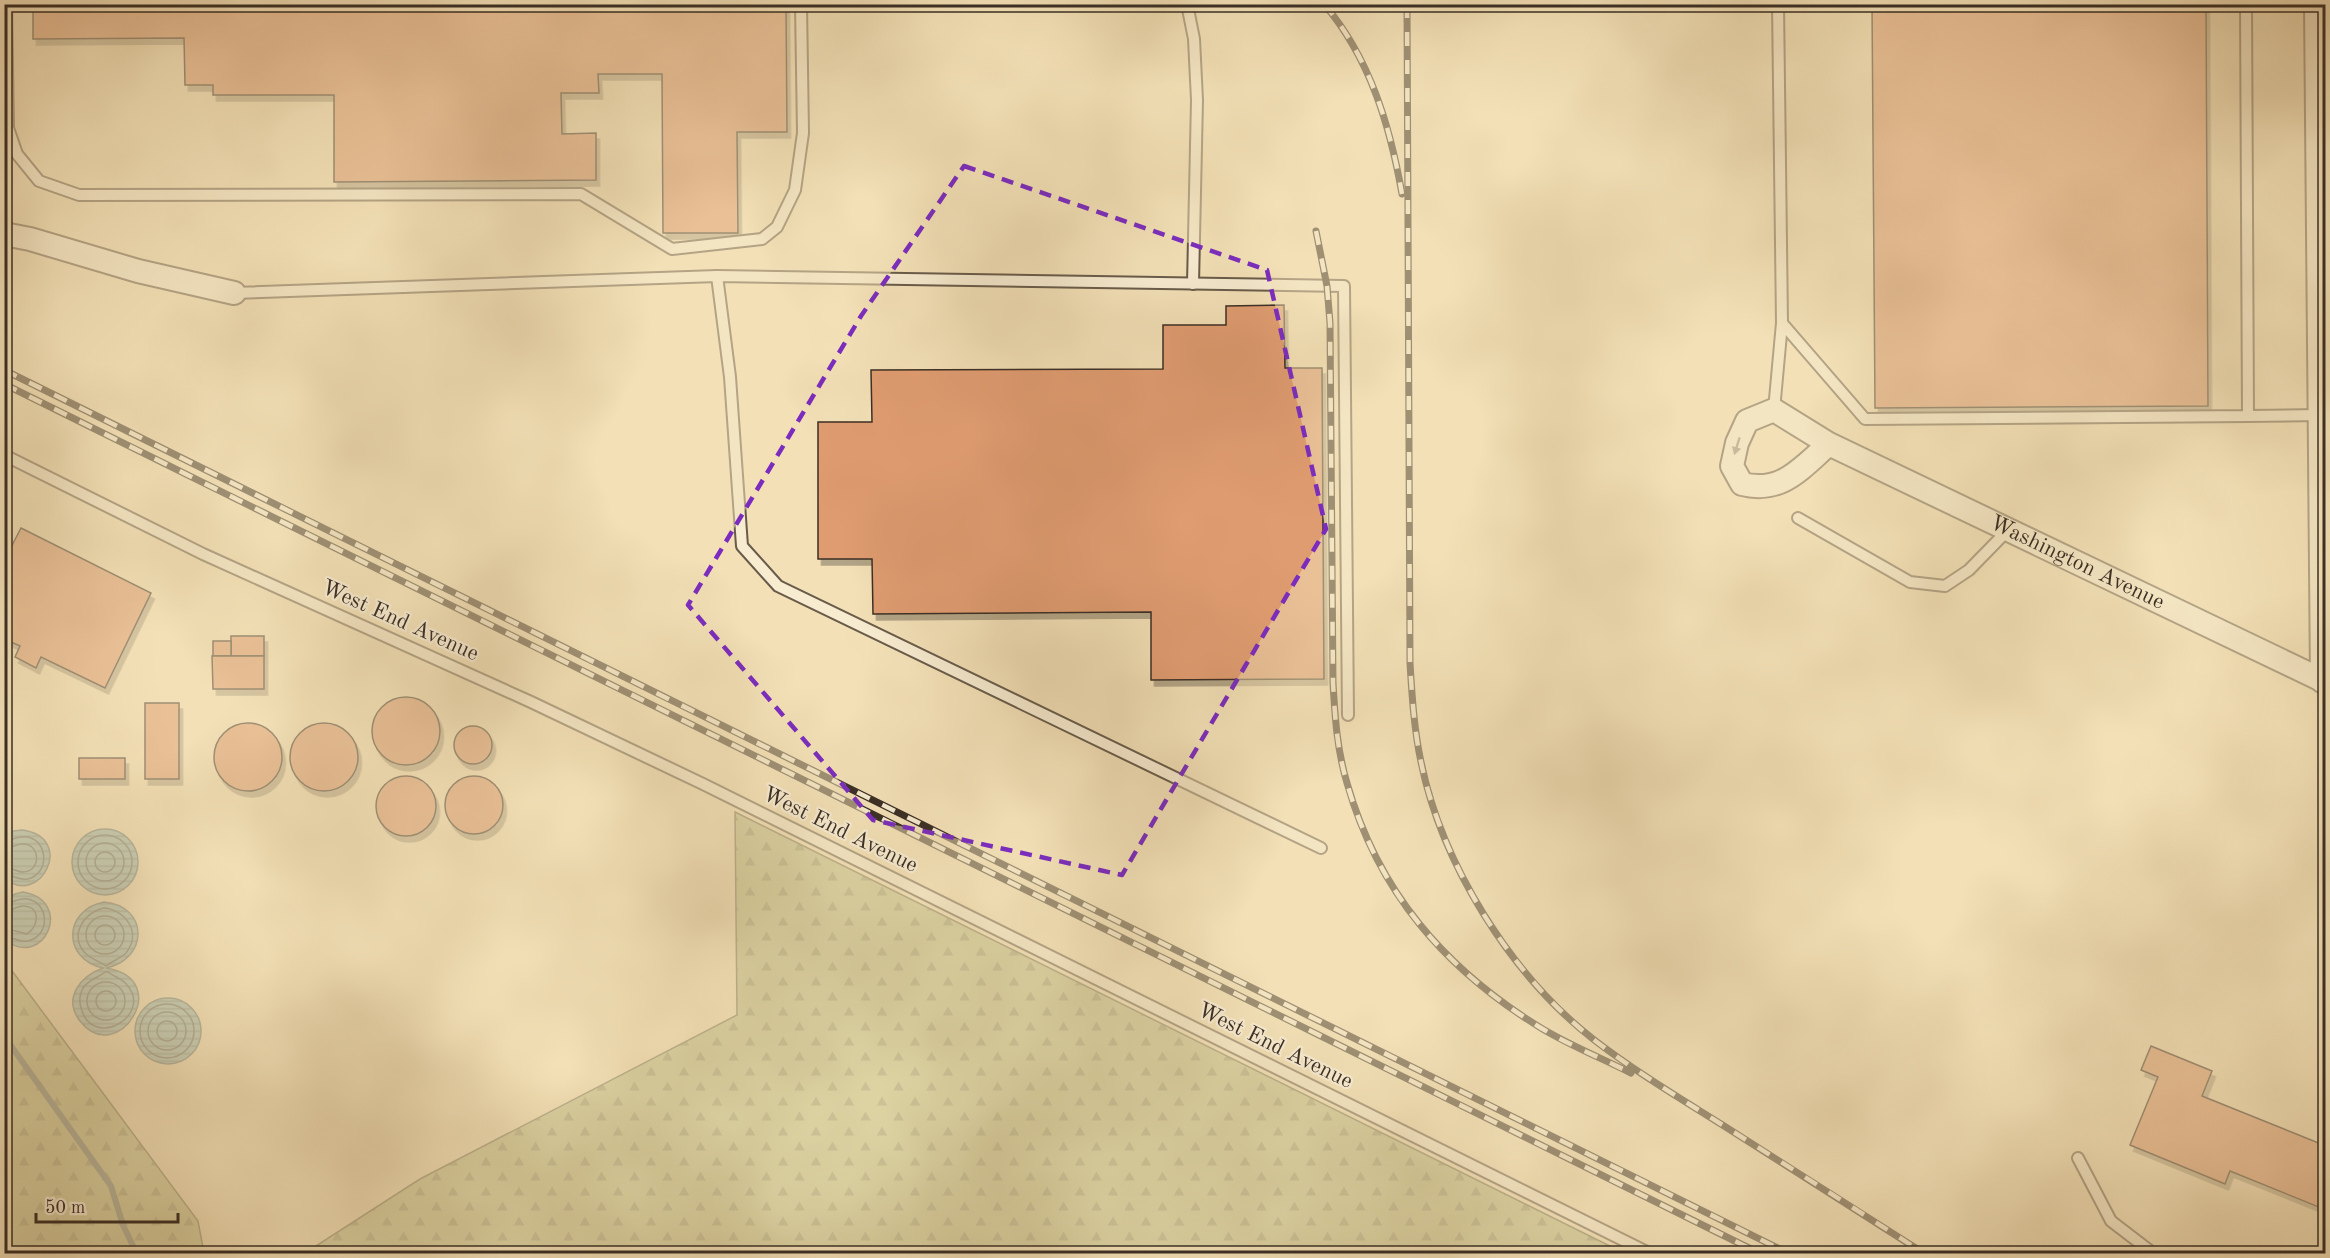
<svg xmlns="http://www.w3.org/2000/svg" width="2330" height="1258" font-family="'Old Standard TT',serif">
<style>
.forest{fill:url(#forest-firs);stroke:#7d7858;stroke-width:1.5}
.water{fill:url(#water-rules);stroke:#75847b;stroke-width:1.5}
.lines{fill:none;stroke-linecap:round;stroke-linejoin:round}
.shore{stroke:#6c766d;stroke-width:1.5}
.stream{stroke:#75847b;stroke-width:6}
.building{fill:#e09c71;stroke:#3a2f25;stroke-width:1.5;filter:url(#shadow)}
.service-casing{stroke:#685b4a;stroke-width:14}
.minor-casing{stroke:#685b4a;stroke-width:26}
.service{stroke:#f7ebd0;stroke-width:10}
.minor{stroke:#f7ebd0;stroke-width:22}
.rail-casing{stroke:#3a2f25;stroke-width:7}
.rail{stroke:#f7ebd0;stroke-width:4.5;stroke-dasharray:14;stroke-linecap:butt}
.oneway{fill:#988d7a}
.marked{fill:none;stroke:#7b2cbf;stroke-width:4.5;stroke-dasharray:12 8;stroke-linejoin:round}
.labels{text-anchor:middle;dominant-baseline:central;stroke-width:4.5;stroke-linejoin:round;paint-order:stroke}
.street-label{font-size:22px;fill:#3a2f25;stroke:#f7ebd0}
</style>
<defs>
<pattern id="forest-firs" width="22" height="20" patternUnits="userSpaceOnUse" patternTransform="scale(1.5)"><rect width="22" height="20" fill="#c0c18b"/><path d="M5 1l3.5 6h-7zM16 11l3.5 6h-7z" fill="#9d9d71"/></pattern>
<pattern id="water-rules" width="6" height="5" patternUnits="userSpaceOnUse" patternTransform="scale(1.5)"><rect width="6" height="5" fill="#9dbcb5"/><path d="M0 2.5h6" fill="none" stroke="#819993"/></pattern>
<filter id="shadow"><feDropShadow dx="3.5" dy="6" stdDeviation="0" flood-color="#0004"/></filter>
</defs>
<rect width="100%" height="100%" fill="#f3e0b7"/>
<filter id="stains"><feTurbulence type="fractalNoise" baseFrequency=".00333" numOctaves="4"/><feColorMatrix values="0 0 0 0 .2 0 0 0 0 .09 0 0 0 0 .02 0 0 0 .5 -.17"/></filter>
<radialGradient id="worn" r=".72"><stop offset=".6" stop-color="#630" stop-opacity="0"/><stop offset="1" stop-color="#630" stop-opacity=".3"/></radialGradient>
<g class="forest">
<polygon points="735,812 1624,1253 305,1253 420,1179 737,1015"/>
<polygon points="4,960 198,1221 204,1253 5,1253"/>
</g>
<g class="water">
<circle cx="105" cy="862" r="33"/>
<path d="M22 830C77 837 40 909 4 878L5 837 14 831Z"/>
<path d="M23 892C75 901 44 970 5 940L4 901 15 894Z"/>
<path d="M104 902C149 906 149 959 106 968 176 979 117 1069 80 1021 62 998 81 976 103 968 62 959 63 910 104 902Z"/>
<circle cx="168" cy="1031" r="33"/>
</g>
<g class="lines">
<g class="shore">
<circle cx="105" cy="862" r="27"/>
<path d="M4 841C13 840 19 835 28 837 49 842 49 874 28 879 19 881 13 875 4 874"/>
<circle cx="105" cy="862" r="19"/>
<path d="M4 849C11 848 16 844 23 844 41 844 41 872 23 872 16 872 11 867 4 867"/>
<circle cx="105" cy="862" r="10"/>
<path d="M4 904C13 903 19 897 28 899 50 904 50 936 28 941 19 943 13 937 4 936"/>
<path d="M104 908C126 910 142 933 126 953 120 959 112 961 106 966 99 961 91 959 85 953 69 935 84 912 104 908Z"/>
<path d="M4 912C11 911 17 906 23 906 41 906 39 927 27 934L4 928"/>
<circle cx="105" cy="935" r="19"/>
<circle cx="105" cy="935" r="10"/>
<path d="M108 972C114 977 122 978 127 985 153 1015 95 1049 82 1011 79 1003 79 995 83 988 89 979 98 978 105 972Z"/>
<circle cx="106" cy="1001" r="19"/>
<circle cx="106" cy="1001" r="10"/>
<circle cx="167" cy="1031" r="27"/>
<circle cx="167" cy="1031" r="19"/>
<circle cx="167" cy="1031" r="10"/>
</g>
<polyline class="stream" points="4,1036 111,1186 123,1225 137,1254"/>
</g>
<g class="building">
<polygon points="33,4 786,4 787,132 737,132 738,233 663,233 662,74 598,74 599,93 561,93 562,134 596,133 596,180 334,182 334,95 213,95 213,85 185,85 184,38 33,39"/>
<polygon points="1872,4 2206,4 2208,406 1875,408"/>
<polygon points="1284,305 1285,368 1322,368 1324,679 1151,680 1151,612 873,614 872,559 818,559 818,422 872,422 871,370 1163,369 1163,325 1226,325 1226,306"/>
<polygon points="21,528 151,593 105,688 41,657 36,668 15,657 20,646 4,639 4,561"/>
<rect x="231" y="636" width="33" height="20"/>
<rect x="213" y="641" width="18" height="15"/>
<polygon points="212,656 264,656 264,689 213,689"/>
<circle cx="406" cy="731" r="34"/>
<rect x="145" y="703" width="34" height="76"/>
<circle cx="248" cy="757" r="34"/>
<circle cx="324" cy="757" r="34"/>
<circle cx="473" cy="745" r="19"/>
<rect x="79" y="758" width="46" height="21"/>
<circle cx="474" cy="805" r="29"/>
<circle cx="406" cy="806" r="30"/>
<polygon points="2151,1046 2212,1071 2202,1096 2326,1146 2326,1210 2230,1171 2225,1184 2130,1145 2158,1077 2141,1070"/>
</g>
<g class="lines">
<g class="service-casing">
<g id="service">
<polyline points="6,4 8,128 17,154 39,181 79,195 581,194 672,249 762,239 777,227 795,190 803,133 801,4"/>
<polyline points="1187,4 1194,39 1197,100 1193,284"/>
<polyline points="717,276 730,377 742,546 778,586 1321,848"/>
<polyline points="234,293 717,276 1344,286 1348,715"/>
<polyline points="1782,323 1865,419 2248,416 2246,4"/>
<polyline points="1774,410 1782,323 1778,4"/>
<polyline points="2248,416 2320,415"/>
<polyline points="4,455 203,554 531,702 703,784 1651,1254"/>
<polyline points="1798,518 1910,582 1945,586 1969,570 2008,530"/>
<polyline points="2078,1158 2111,1221 2154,1254"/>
</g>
</g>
<g class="minor-casing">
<g id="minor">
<polyline points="2316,4 2322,681"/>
<polyline points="4,234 30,239 138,271 234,293"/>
<path id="s1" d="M1829 444C1801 468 1782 494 1742 484L1732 466 1737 443 1747 421 1774 410 1829 444 2326 682"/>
</g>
</g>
<use href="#service" class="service"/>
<use href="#minor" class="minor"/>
<g class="rail-casing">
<g id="rail">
<path d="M1324 4C1370 58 1390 126 1402 194"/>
<path d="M1407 4 1410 663C1412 696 1414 729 1421 762 1442 864 1510 974 1593 1039 1633 1070 1678 1097 1721 1124 1789 1167 1857 1210 1925 1254"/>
<path d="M1316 231 1327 286 1330 323 1333 683C1335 717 1337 750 1347 783 1378 892 1445 969 1541 1028 1569 1045 1601 1058 1631 1073"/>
<polyline points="4,370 1790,1254"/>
<polyline points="4,384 1761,1254"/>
</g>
</g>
<use href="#rail" class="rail"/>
</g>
<defs><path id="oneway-solid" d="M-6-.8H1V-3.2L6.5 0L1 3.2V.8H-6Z" transform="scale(1.5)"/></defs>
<use class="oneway" href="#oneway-solid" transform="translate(1737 446) rotate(107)"/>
<path d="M0 0H2330V1258H0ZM964 166 1267 270 1326 529 1122 875 873 820 688 605 861 316Z" fill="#f3e0b7" fill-opacity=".55" fill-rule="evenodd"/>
<path class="marked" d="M964 166 1267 270 1326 529 1122 875 873 820 688 605 861 316Z"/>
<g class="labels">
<g class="street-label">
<text stroke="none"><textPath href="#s1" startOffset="538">Washington Avenue</textPath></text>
<text transform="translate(400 621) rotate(24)">West End Avenue</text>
<text transform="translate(840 830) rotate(26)">West End Avenue</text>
<text transform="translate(1275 1046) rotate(26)">West End Avenue</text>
</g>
</g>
<rect width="2330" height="1258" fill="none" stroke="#f3e0b7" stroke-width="24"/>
<rect x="6" y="6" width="2318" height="1246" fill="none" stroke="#3a2f25" stroke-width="3"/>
<rect x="12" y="12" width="2306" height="1234" fill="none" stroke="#3a2f25" stroke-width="1.5"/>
<path d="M36 1213v9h142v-9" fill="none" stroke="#3a2f25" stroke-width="3"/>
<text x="45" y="1213" font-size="18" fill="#3a2f25" stroke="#f7ebd0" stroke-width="4.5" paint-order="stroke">50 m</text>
<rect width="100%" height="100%" filter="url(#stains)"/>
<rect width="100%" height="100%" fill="url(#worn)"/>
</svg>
